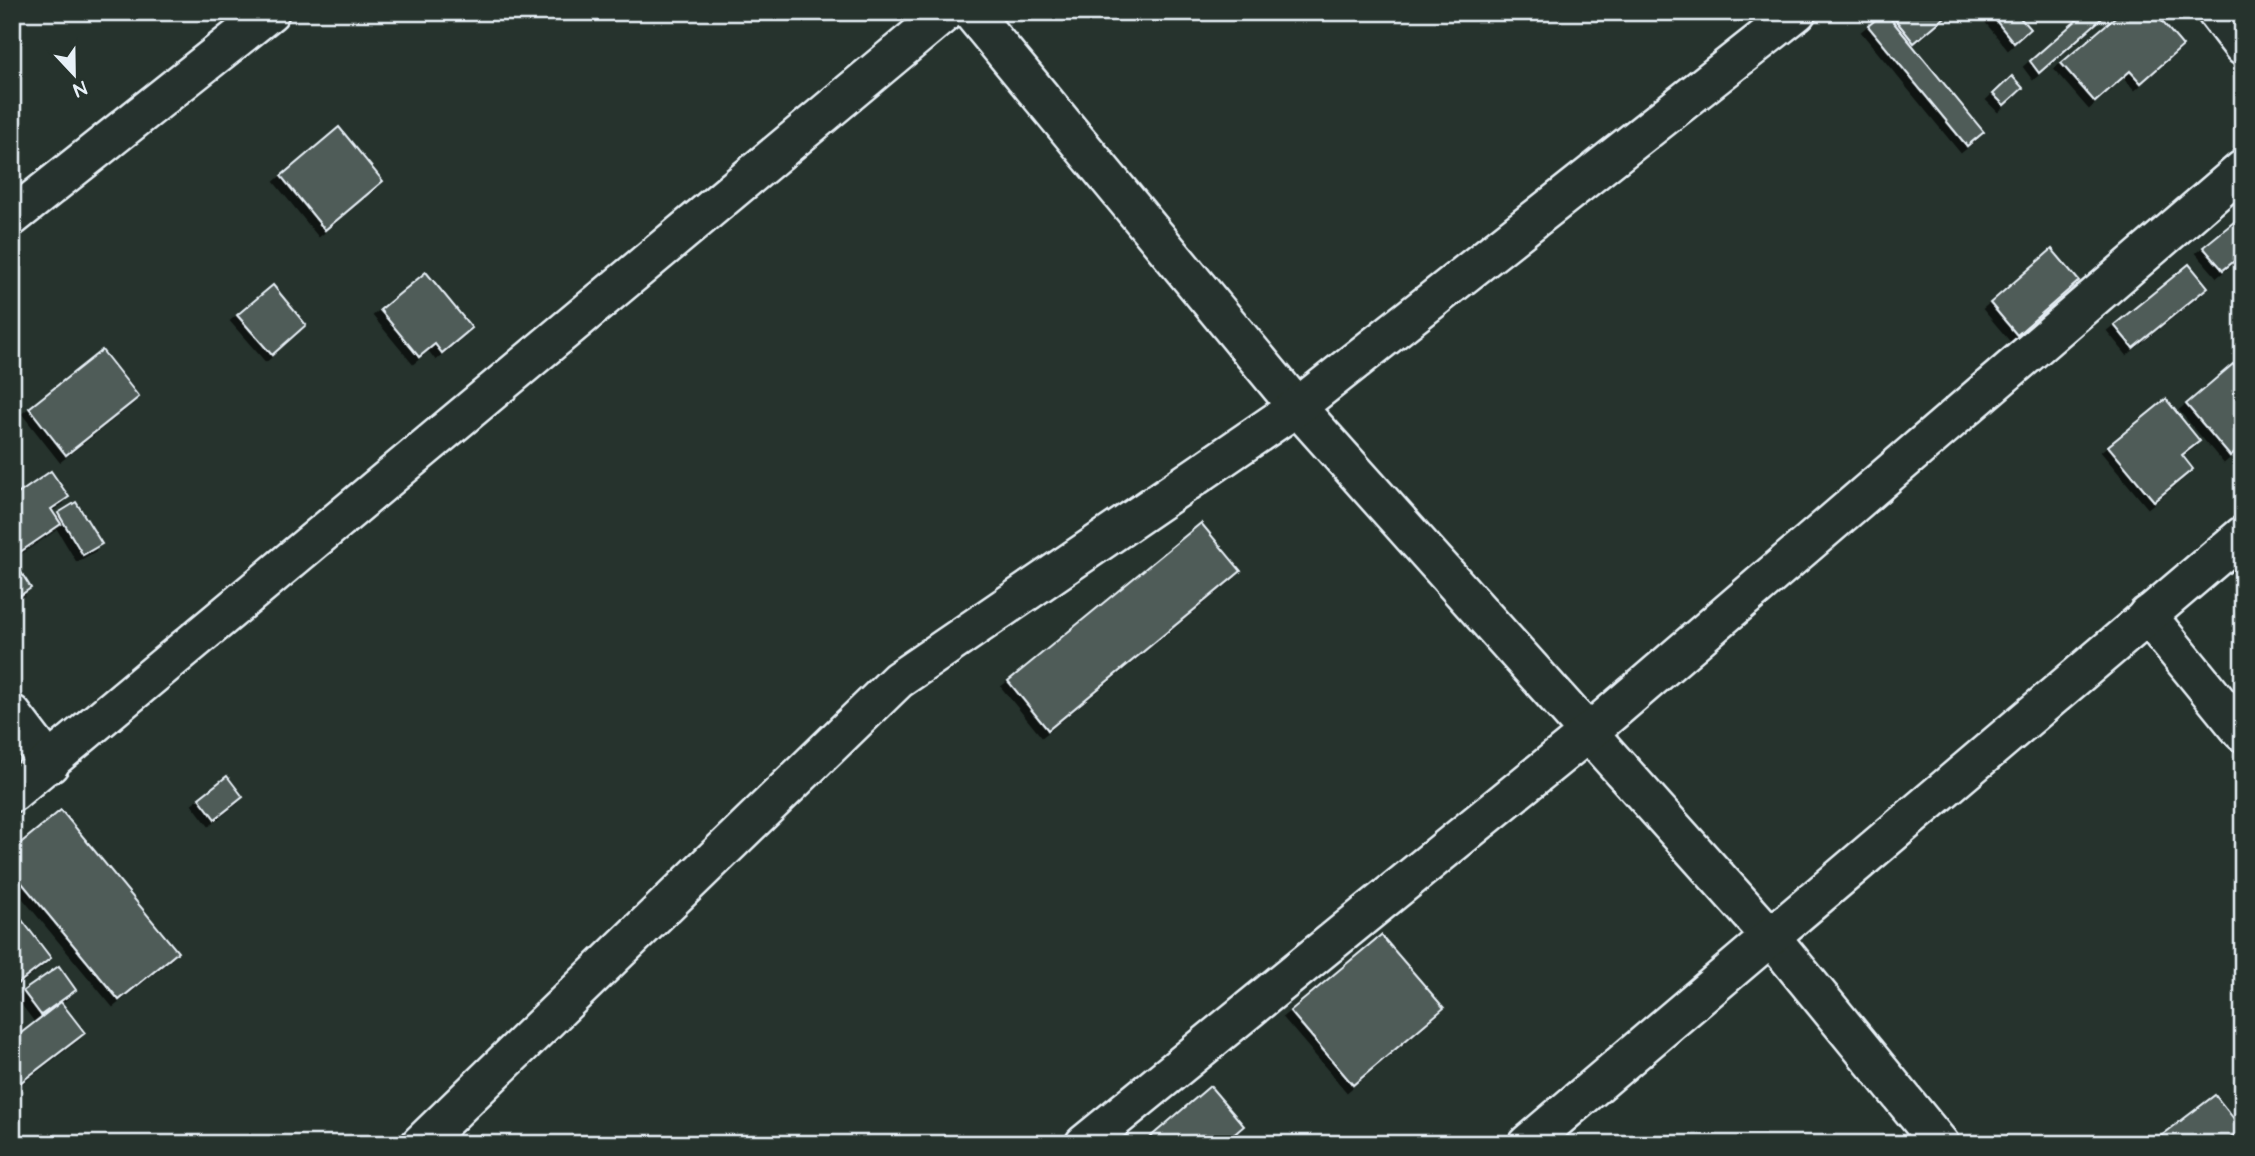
<svg xmlns="http://www.w3.org/2000/svg" width="2255" height="1156" font-family="'Architects Daughter',sans-serif">
<style>
.building{fill:#505c59;stroke:#e8f1f8;stroke-width:2;filter:url(#shadow)}
.lines{fill:none;stroke-linecap:round;stroke-linejoin:round}
.street-casing{stroke:#e8f1f8;stroke-width:42}
.street{stroke:#26332d;stroke-width:37}
</style>
<defs>
<filter id="shadow"><feDropShadow dx="-6" dy="6" stdDeviation="0" flood-color="#0009"/></filter>
</defs>
<rect width="100%" height="100%" fill="#26332d"/>
<filter id="ink" filterUnits="userSpaceOnUse"><feTurbulence type="fractalNoise" baseFrequency=".0143" numOctaves="2"/><feDisplacementMap in="SourceGraphic" scale="14" xChannelSelector="R" yChannelSelector="G"/><feConvolveMatrix kernelMatrix="1 2 1 2 8 2 1 2 1" color-interpolation-filters="sRGB"/></filter>
<g filter="url(#ink)">
<g class="building">
<polygon points="1885,12 1984,132 1967,146 1868,26"/>
<polygon points="1889,12 1951,12 1914,43"/>
<polygon points="1989,12 2015,12 2030,29 2014,43"/>
<polygon points="2086,12 2109,12 2039,73 2030,61"/>
<polygon points="2121,12 2154,12 2183,46 2141,83 2130,71 2095,102 2061,63"/>
<polygon points="2012,76 2023,88 2004,105 1993,94"/>
<polygon points="339,127 383,181 325,230 281,176"/>
<polygon points="2240,217 2243,220 2243,254 2223,270 2203,247"/>
<polygon points="2052,249 2079,281 2017,335 1990,303"/>
<polygon points="2189,264 2208,287 2133,348 2114,325"/>
<polygon points="426,272 472,328 442,353 435,344 419,357 380,310"/>
<polygon points="273,285 306,325 272,355 237,315"/>
<polygon points="102,350 139,397 66,455 29,408"/>
<polygon points="2233,364 2243,376 2243,445 2230,456 2186,404"/>
<polygon points="2166,399 2200,441 2182,455 2193,469 2154,501 2108,446"/>
<polygon points="51,471 69,497 51,509 61,524 20,552 12,542 12,498"/>
<polygon points="76,502 102,544 83,555 58,513"/>
<polygon points="1201,523 1241,571 1048,730 1008,681"/>
<polygon points="12,558 31,588 12,601"/>
<polygon points="227,776 243,797 215,819 199,798"/>
<polygon points="61,810 178,952 119,1000 12,871 12,850"/>
<polygon points="12,907 51,958 12,988"/>
<polygon points="1381,935 1444,1008 1353,1085 1290,1011"/>
<polygon points="59,966 76,990 41,1015 23,991"/>
<polygon points="61,1002 85,1033 12,1089 12,1040"/>
<polygon points="1210,1086 1244,1126 1223,1144 1142,1144"/>
<polygon points="2215,1095 2242,1129 2223,1144 2154,1144 2153,1142"/>
</g>
<g class="lines">
<g class="street-casing">
<g id="street">
<polyline points="971,12 1297,407 1771,937 1940,1144"/>
<polyline points="2216,12 2243,47"/>
<polyline points="12,217 270,12"/>
<polyline points="2147,615 2243,733"/>
<polyline points="12,714 50,764"/>
<polyline points="12,793 946,12"/>
<polyline points="420,1144 898,680 1297,407 1797,12"/>
<polyline points="1084,1144 1588,733 2243,169"/>
<polyline points="1527,1144 2243,535"/>
</g>
</g>
<use href="#street" class="street"/>
</g>
</g>
<rect width="2255" height="1156" fill="none" stroke="#26332d" stroke-width="42"/>
<rect x="21" y="21" width="2213" height="1114" fill="none" stroke="#e8f1f8" stroke-width="2.5" filter="url(#ink)"/>
<g transform="translate(74 74) rotate(158)" stroke="#26332d" stroke-width="5" paint-order="stroke">
<path d="M0-5L12 26L0 18L-12 26Z" fill="#e8f1f8"/>
<text y="-10" font-size="19" font-weight="bold" text-anchor="middle" fill="#e8f1f8">N</text>
</g>
</svg>
